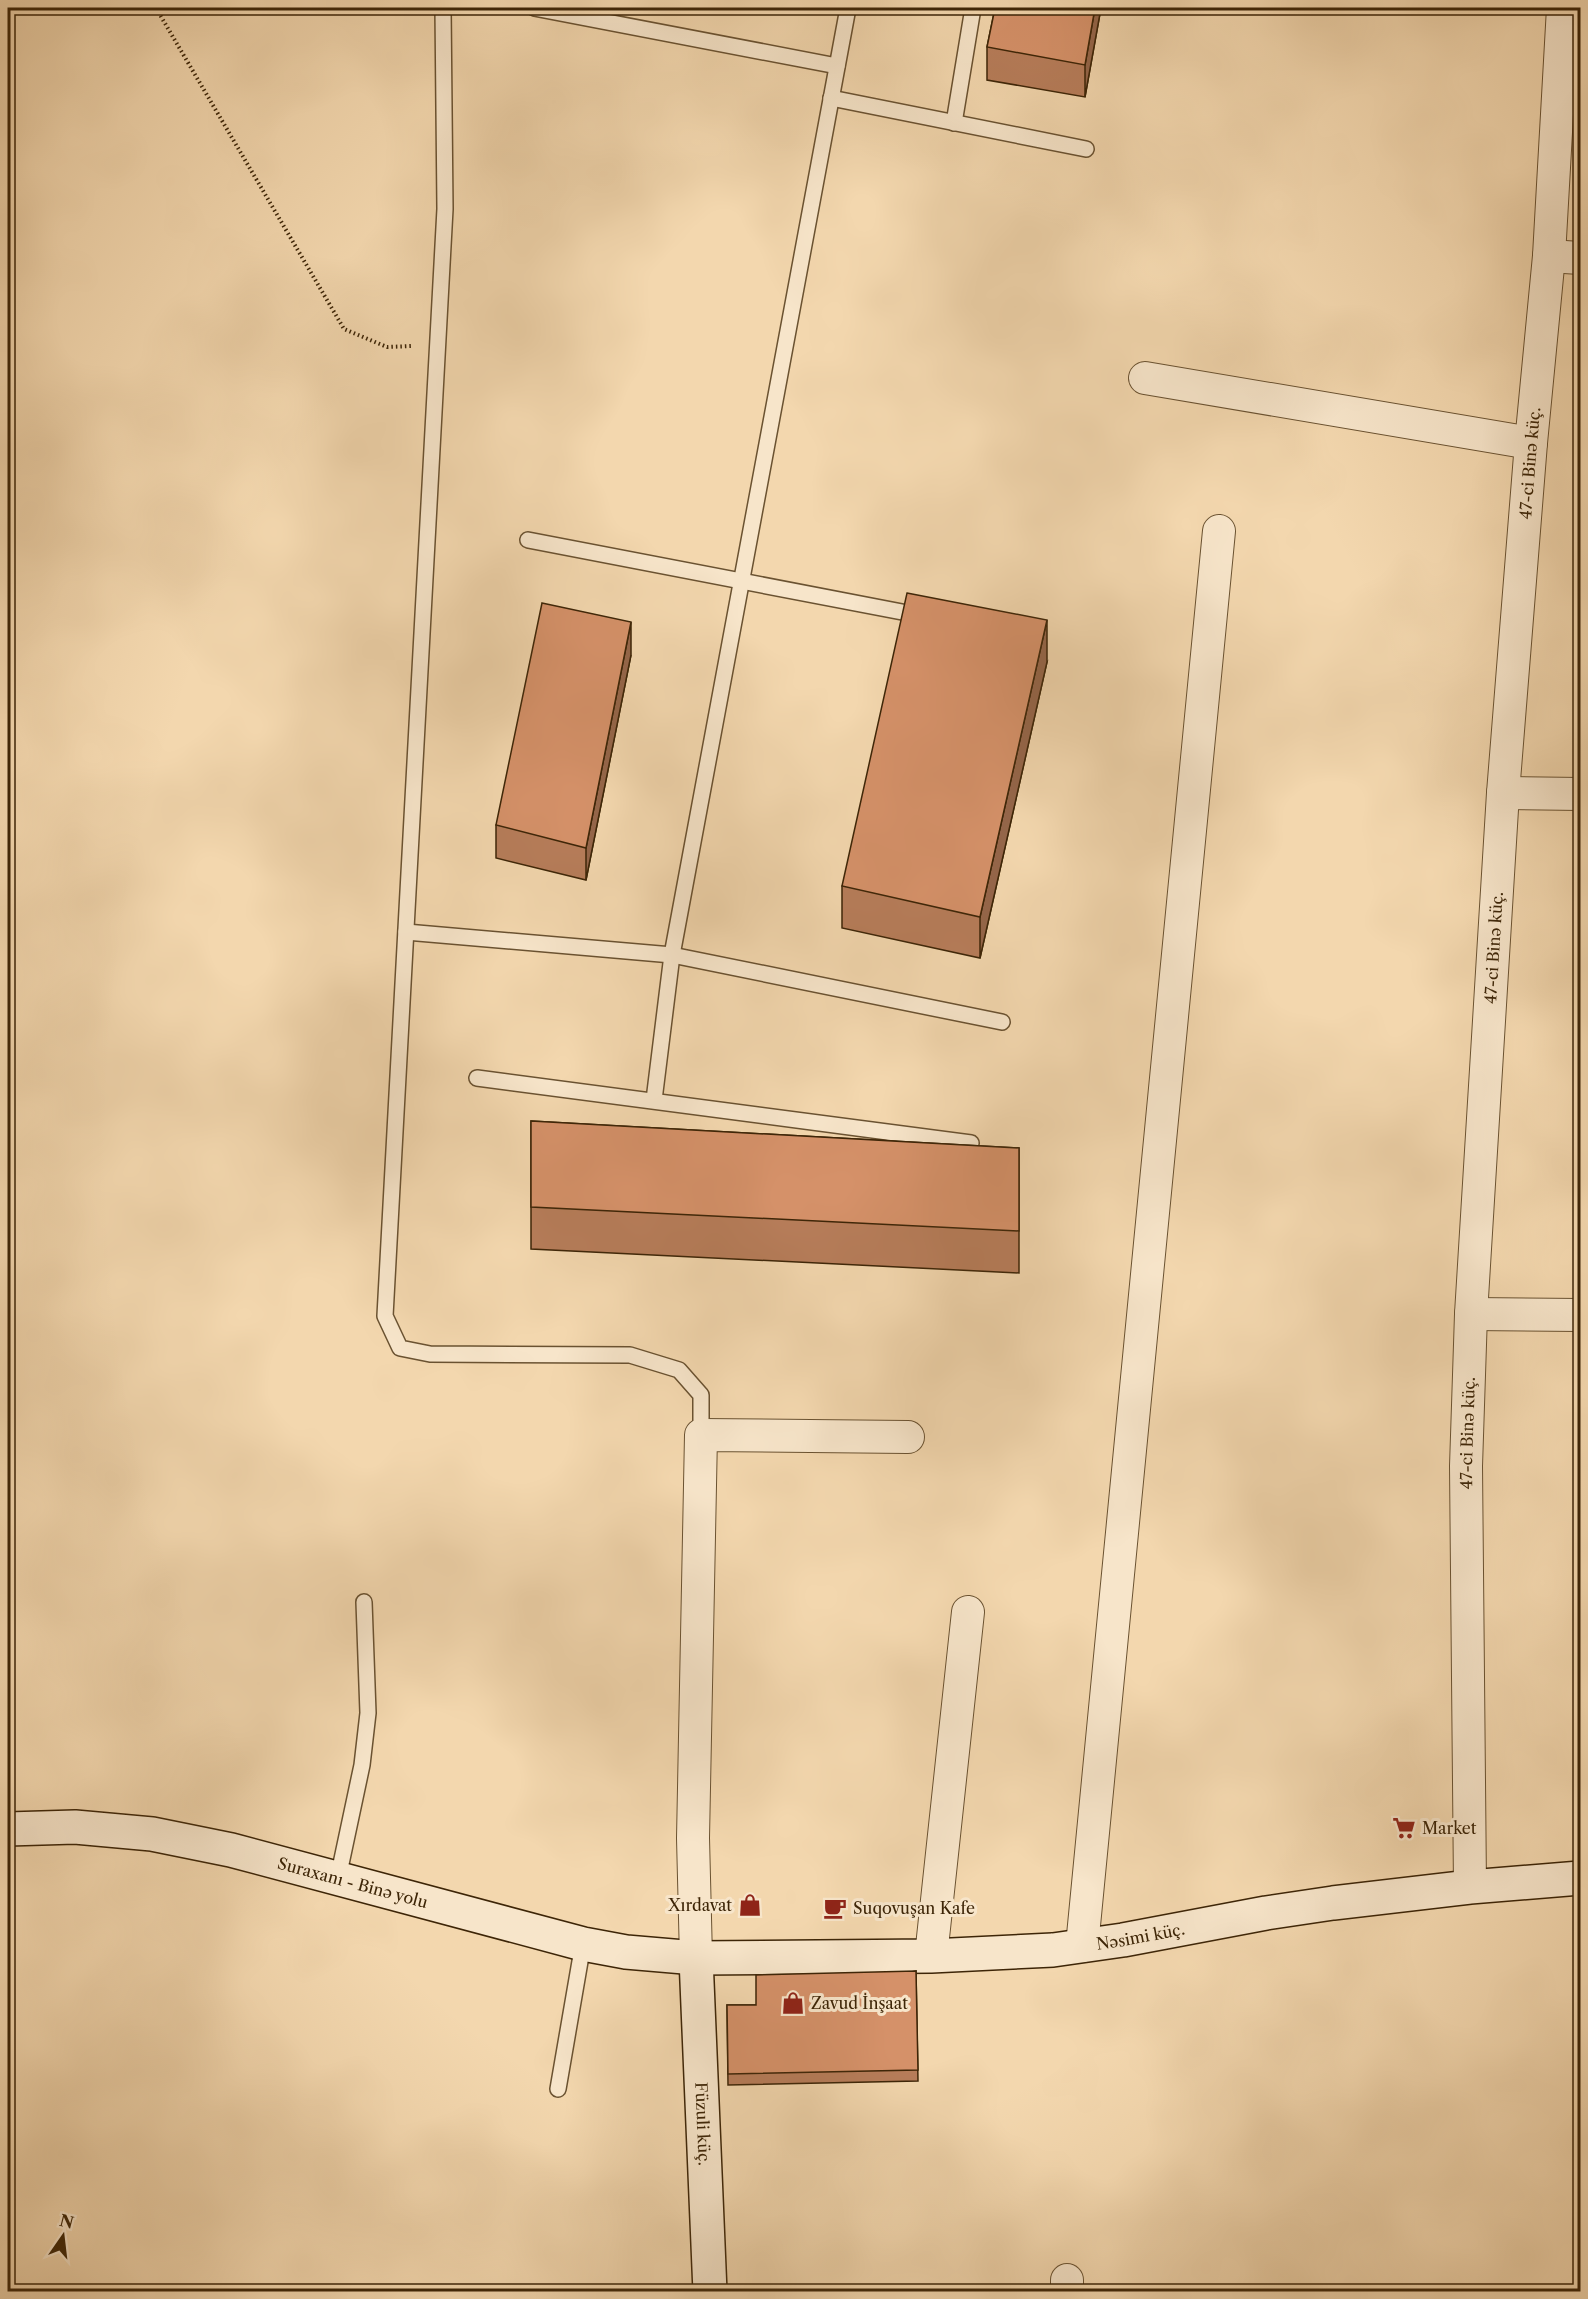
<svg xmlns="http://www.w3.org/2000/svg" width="1588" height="2299" font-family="'Libre Caslon Text',serif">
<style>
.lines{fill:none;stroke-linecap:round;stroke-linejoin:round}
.lane-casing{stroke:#6a5231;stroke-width:18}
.street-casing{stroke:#6a5231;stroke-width:34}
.secondary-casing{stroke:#3d2507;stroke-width:36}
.path{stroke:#3d2507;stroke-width:4;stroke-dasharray:1.5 3;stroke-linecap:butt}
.lane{stroke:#f7e5ca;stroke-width:15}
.street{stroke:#f7e5ca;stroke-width:32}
.secondary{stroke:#f7e5ca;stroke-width:33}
.wall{fill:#b77d5a;stroke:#3d2507;stroke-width:1.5}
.shaded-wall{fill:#95664a;stroke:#3d2507;stroke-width:1.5}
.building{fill:#d59169;stroke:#3d2507;stroke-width:1.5}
.labels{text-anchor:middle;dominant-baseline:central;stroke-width:6;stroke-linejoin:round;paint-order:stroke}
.street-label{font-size:16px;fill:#3d2507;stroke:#f7e5ca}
.poi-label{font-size:16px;fill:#3d2507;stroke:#f7e5ca;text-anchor:start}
</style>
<rect width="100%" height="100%" fill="#f3d7ae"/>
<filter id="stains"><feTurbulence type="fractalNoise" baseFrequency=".00333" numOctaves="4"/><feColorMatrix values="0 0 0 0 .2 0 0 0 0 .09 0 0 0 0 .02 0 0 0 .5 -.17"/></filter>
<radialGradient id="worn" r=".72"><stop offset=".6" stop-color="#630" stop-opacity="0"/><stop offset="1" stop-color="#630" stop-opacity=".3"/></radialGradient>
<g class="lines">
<g class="lane-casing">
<g id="lane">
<polyline points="443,8 445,209 385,1316 400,1348 430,1354 630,1355 679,1370 701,1395 701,1435"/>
<polyline points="534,8 837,66"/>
<polyline points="831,98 1086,149"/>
<polyline points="954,123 973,8"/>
<polyline points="528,540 923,616"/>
<polyline points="406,932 672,955 1002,1022"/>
<polyline points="477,1078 971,1143"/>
<polyline points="654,1100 672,955 848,8"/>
<polyline points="338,1878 362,1765 368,1713 364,1602"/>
<polyline points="558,2089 583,1944"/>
</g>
</g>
<g class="street-casing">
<g id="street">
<polyline points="1549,256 1580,258"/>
<polyline points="1145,378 1531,443"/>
<polyline points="1503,793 1580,794"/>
<polyline points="1471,1314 1580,1315"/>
<path id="s1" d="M1470 1887 1466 1466 1471 1314 1503 793 1531 443 1549 256 1563 8"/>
<polyline points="1082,1946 1219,531"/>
<polyline points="931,1956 968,1612"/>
<polyline points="696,1958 693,1838 701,1435 908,1437"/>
<polyline points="1067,2280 1067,2292"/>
</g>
</g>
<g class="secondary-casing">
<g id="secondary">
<path id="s2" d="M8 1829 75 1827 152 1834 231 1850 583 1944 626 1952 696 1958 931 1956 1053 1950 1123 1940 1266 1913 1333 1903 1470 1887 1580 1878"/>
<path id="s3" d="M696 1958 710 2292"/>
</g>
</g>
<polyline class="path" points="156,8 344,329 387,347 411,346"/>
<use href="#lane" class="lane"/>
<use href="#street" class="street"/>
<use href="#secondary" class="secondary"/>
</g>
<g class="wall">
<polygon points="995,8 1101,8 1085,97 987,80 987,47"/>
<polygon points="631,655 586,880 496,858 496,825"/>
<polygon points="1047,662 980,958 842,928 842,886"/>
<polygon points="531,1121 1019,1148 1019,1273 531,1249"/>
<polygon points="916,1971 918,2081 728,2085 727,2005 756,2005"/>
</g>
<g class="shaded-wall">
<polygon points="1095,8 1101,8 1085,97 1085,65"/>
<polygon points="1047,620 1047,662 980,958 980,917"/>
<polygon points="631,622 631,655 586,880 586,848"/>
</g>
<g class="building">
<polygon points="995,8 1095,8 1085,65 987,47"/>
<polygon points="907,593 1047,620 980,917 842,886"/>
<polygon points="542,603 631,622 586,848 496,825"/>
<polygon points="531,1121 1019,1148 1019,1231 531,1207"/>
<polygon points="916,1971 918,2070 728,2074 727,2005 756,2005 756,1975"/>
</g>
<defs>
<g id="supermarket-bare" transform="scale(1.8)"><path d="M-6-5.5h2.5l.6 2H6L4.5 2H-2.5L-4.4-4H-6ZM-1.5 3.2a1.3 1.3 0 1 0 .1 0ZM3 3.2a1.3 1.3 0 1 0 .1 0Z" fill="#8f2418" stroke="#f7e5ca" stroke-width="2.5" paint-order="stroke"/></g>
<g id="shop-bare" transform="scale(1.8)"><path d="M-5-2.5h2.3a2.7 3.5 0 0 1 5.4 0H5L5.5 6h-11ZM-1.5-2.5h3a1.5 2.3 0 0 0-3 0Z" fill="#8f2418" stroke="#f7e5ca" stroke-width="2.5" paint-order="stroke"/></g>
<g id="cafe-bare" transform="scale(1.8)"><path d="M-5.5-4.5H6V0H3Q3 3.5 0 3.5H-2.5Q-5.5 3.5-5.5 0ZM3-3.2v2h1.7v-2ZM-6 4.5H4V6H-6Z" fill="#8f2418" stroke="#f7e5ca" stroke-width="2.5" paint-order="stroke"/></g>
</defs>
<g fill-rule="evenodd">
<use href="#supermarket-bare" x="1404" y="1828"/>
<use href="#shop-bare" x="750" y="1905"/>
<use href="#cafe-bare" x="835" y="1908"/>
<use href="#shop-bare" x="793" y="2003"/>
</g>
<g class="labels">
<g class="street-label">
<text stroke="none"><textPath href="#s1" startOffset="1426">47-ci Binə küç.</textPath></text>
<text stroke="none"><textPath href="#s1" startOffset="940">47-ci Binə küç.</textPath></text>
<text stroke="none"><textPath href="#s1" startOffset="454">47-ci Binə küç.</textPath></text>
<text stroke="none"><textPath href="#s2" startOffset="351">Suraxanı - Binə yolu</textPath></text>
<text stroke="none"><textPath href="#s2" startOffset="1149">Nəsimi küç.</textPath></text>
<text stroke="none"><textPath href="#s3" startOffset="166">Füzuli küç.</textPath></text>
</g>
<g class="poi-label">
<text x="1422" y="1828">Market</text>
<text x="732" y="1905" text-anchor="end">Xırdavat</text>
<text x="853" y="1908">Suqovuşan Kafe</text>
<text x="811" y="2003">Zavud İnşaat</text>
</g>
</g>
<rect width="1588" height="2299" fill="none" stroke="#f3d7ae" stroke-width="30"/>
<rect x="9" y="9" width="1570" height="2281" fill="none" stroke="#3d2507" stroke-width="3"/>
<rect x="15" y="15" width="1558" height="2269" fill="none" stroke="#3d2507" stroke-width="1.5"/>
<g transform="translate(63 2236) rotate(14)" stroke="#f7e5ca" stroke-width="4.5" paint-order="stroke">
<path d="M0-4.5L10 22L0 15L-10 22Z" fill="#3d2507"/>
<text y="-9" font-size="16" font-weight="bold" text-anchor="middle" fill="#3d2507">N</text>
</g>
<rect width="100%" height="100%" filter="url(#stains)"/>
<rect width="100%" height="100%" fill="url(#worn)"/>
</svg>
